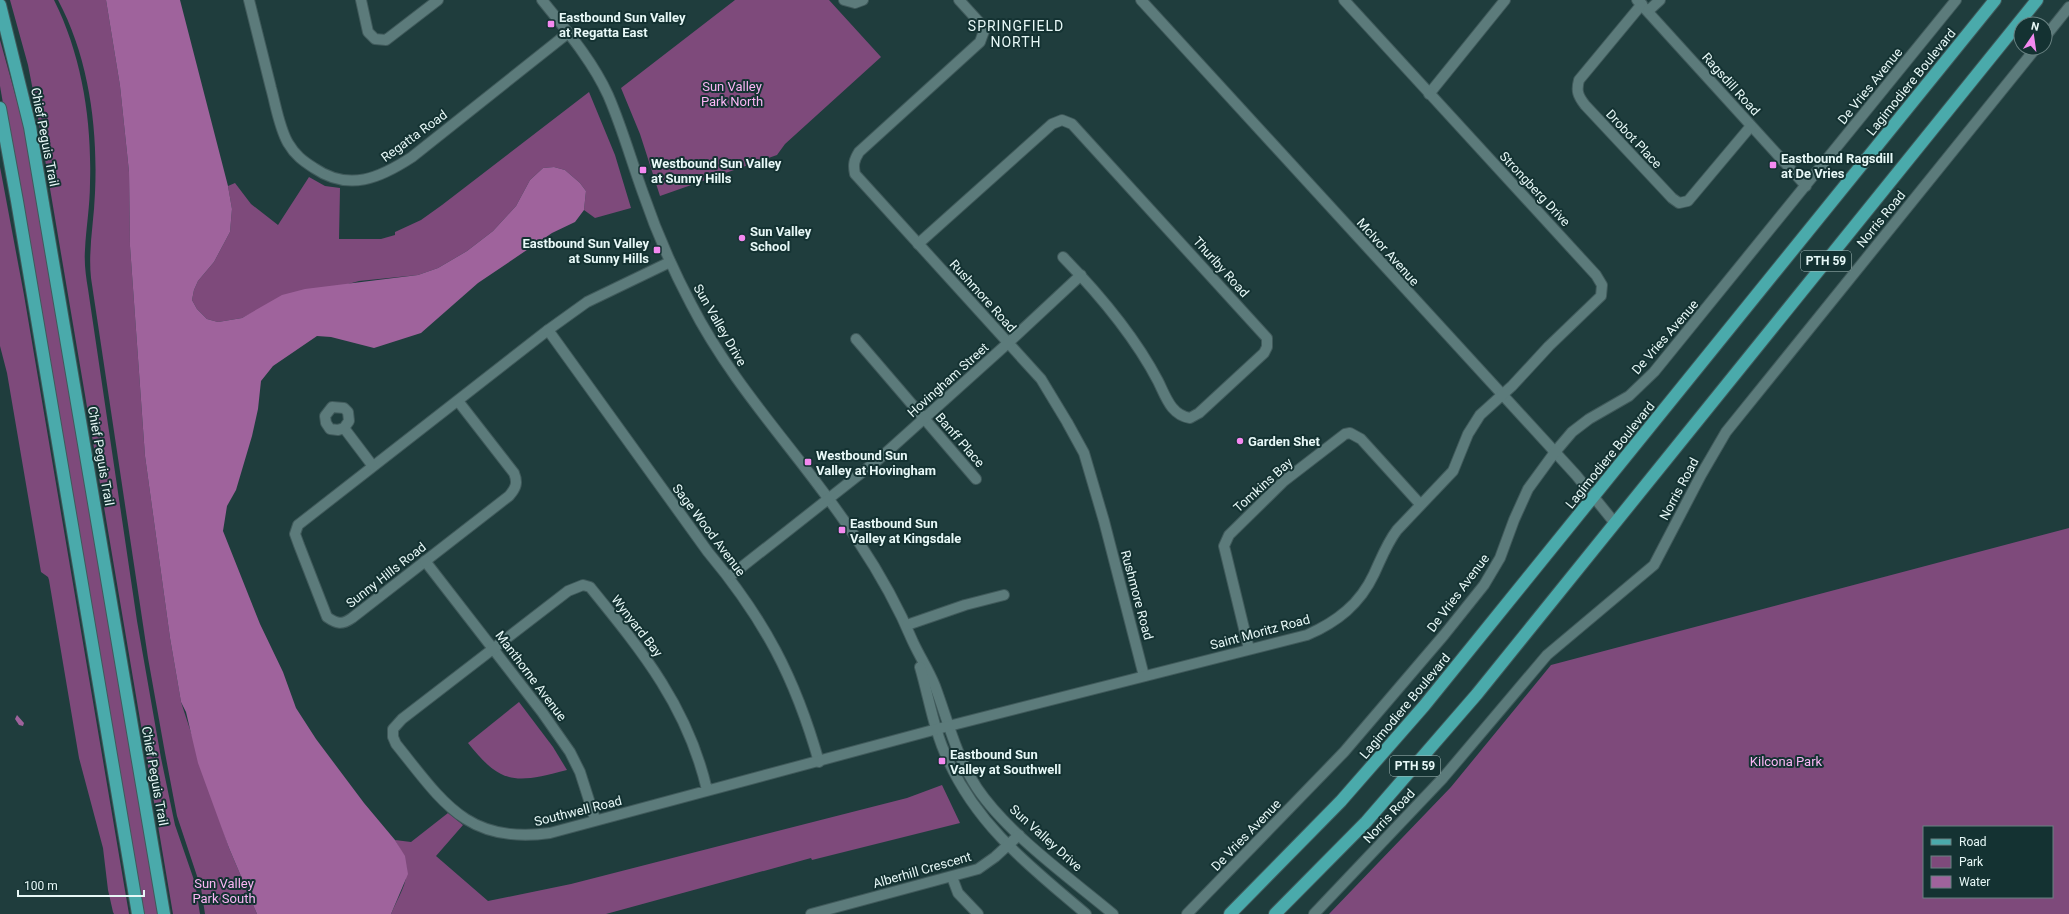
<svg xmlns="http://www.w3.org/2000/svg" width="2069" height="914" font-family="Roboto,sans-serif">
<style>
.green{fill:#7e4a7b;fill-rule:evenodd}
.water{fill:#9f639c}
.lines{fill:none;stroke-linecap:round;stroke-linejoin:round}
.minor-casing{stroke:#405a5b;stroke-width:12}
.major-casing{stroke:#405a5b;stroke-width:14}
.minor{stroke:#5c7b7b;stroke-width:10}
.major{stroke:#4aaaab;stroke-width:12}
.poi-dot{fill:#f489f0;stroke:#143232;stroke-width:1.5}
.labels{text-anchor:middle;dominant-baseline:central;stroke-width:4;stroke-linejoin:round;paint-order:stroke}
.shield{fill:#143232;stroke:#a8bdbc;stroke-width:1}
.shield-label{font-size:12px;font-weight:bold;fill:#e7f8f7}
.poi-label{font-size:13px;font-weight:bold;fill:#e7f8f7;stroke:#143232;text-anchor:start}
.street-label{font-size:13px;fill:#e7f8f7;stroke:#143232}
.park-label{font-size:13px;fill:#fab6f5;stroke:#143232}
.neighbourhood-label{font-size:14px;letter-spacing:1px;fill:#e7f8f7;stroke:#143232}
</style>
<rect width="100%" height="100%" fill="#1f3d3d"/>
<g class="green">
<path d="M10 0H54C82 56 92 121 90 183 90 206 86 228 85 250 84 263 86 277 88 289L137 621 161 758 175 825 195 883 200 914H173L36 106 28 65Z"/>
<path d="M58 0H106L120 86 129 172 130 246 145 456 170 638 181 702 229 848 257 914H205L201 888 177 816 165 753 148 658 91 278C88 249 94 222 95 193 98 128 89 58 58 0Z"/>
<polygon points="735,0 829,0 881,57 785,144 777,155 660,196 640,134 621,88"/>
<polygon points="0,40 25,130 160,914 143,914 0,86"/>
<polygon points="589,92 615,155 631,208 595,218 584,210 586,191 580,183 565,170 554,167 543,168 530,180 516,206 493,231 467,251 438,268 418,275 359,281 262,308 242,318 218,322 207,319 197,309 192,300 194,290 198,281 214,262 230,232 232,209 228,186 235,183 251,204 278,225 309,177 325,186 340,188 339,239 381,239 395,235 395,232 421,220 442,205"/>
<polygon points="0,167 24,295 129,914 114,914 113,912 108,890 103,848 79,758 49,580 48,577 41,572 7,373 0,346"/>
<path d="M2069 528V914H1329L1451 787 1551 665ZM1924 827H2052V897H1924Z"/>
<path d="M519 702 553 747 567 770C516 783 502 786 468 743Z"/>
<path d="M942 785 960 823 812 860 811 858 606 914H391C406 881 415 873 395 840L411 842 448 813 463 825 436 856 488 901 571 884 907 798Z"/>
</g>
<g class="water">
<polygon points="106,0 180,0 228,186 232,209 230,232 214,262 198,281 194,290 192,300 197,309 207,319 218,322 242,318 282,295 305,289 418,275 438,268 467,251 493,231 516,206 530,180 543,168 554,167 565,170 580,183 586,191 584,210 575,222 552,233 478,283 421,333 374,348 331,337 317,336 273,366 261,381 258,409 252,436 236,490 227,506 223,531 260,624 283,672 296,708 316,739 364,803 395,840 405,856 408,874 391,914 257,914 229,848 198,763 186,712 181,702 170,638 145,456 130,246 129,172 120,86"/>
<polygon points="17,715 24,723 23,726 19,725 15,719"/>
</g>
<g class="lines">
<g class="minor-casing">
<g id="minor">
<path d="M249 0C256 29 264 59 271 88 276 106 279 127 288 143 295 155 303 161 314 168 349 192 380 178 412 157L568 33"/>
<polyline points="361,0 368,32 375,39 386,40 438,0"/>
<path d="M542 0C566 30 592 60 608 95 622 127 631 160 643 193 656 231 672 268 691 304 736 392 805 459 858 541 880 574 898 606 913 642 920 657 929 671 935 686 948 721 956 756 977 788 1008 834 1070 878 1113 914"/>
<polyline points="844,0 855,3 863,0"/>
<path d="M959 0 980 23 984 31 980 42 859 152C854 160 853 165 855 174L1041 379 1067 422 1084 453 1104 521 1144 676"/>
<polyline points="1141,0 1576,475 1614,522"/>
<polyline points="1637,0 1806,186"/>
<path d="M1642 4 1579 80C1576 91 1578 96 1585 105L1672 198 1679 203 1688 201 1751 126"/>
<polyline points="1648,11 1660,0"/>
<polyline points="2045,37 2069,7"/>
<polyline points="1429,94 1505,0"/>
<path d="M918 244 1052 124 1062 120 1072 124 1267 338V347L1264 353 1199 413 1190 418C1171 415 1166 397 1158 381 1134 335 1099 294 1063 257"/>
<path d="M548 330 708 552C764 619 795 677 819 762"/>
<polyline points="856,339 976,479"/>
<path d="M458 401 514 473C518 483 516 488 509 496L352 618C342 625 337 624 327 617L299 545 295 534 298 525 548 330 587 302 670 262"/>
<polyline points="344,428 349,421 348,412 344,408 332,407 325,416 326,423 330,429 338,430 344,428 372,465"/>
<polyline points="425,561 542,712 570,752 580,772 595,819"/>
<polyline points="729,577 879,459 1008,343 1081,275"/>
<polyline points="907,625 965,605 1004,595"/>
<polyline points="1249,649 1224,546 1229,535 1284,481 1345,434 1350,433 1361,439 1420,504"/>
<path d="M920 667C929 698 934 731 948 760 979 828 1031 867 1086 914"/>
<path d="M707 790C688 707 642 651 590 587L583 585 568 591 402 719 393 729V737L396 744C442 801 467 845 550 833L937 729 1307 635C1337 622 1360 604 1374 574 1381 559 1387 543 1397 530L1453 471 1468 434 1480 415 1512 386 1549 346 1601 296 1602 285 1596 275 1344 0"/>
<polyline points="952,877 958,893 978,914"/>
<polyline points="811,914 978,869 995,857 1019,835"/>
<polyline points="1187,914 1344,752 1444,635 1484,585 1500,558 1514,520 1528,489 1555,452 1572,432 1589,419 1629,396 1654,372 1956,0"/>
<polyline points="1314,914 1443,778 1547,655 1654,565 1701,475 1726,432 2036,48"/>
</g>
</g>
<g class="major-casing">
<g id="major">
<polyline points="0,5 30,127 164,914"/>
<polyline points="0,108 17,201 138,914"/>
<polyline points="1230,914 1341,801 1424,706 1995,0"/>
<polyline points="1275,914 1366,822 1477,694 2037,0"/>
</g>
</g>
<use href="#minor" class="minor"/>
<use href="#major" class="major"/>
</g>
<g class="poi-dot">
<rect x="547" y="20" width="8" height="8" rx="2"/>
<rect x="1769" y="161" width="8" height="8" rx="2"/>
<rect x="639" y="166" width="8" height="8" rx="2"/>
<circle cx="742" cy="238" r="4"/>
<rect x="653" y="246" width="8" height="8" rx="2"/>
<circle cx="1240" cy="441" r="4"/>
<rect x="804" y="458" width="8" height="8" rx="2"/>
<rect x="838" y="526" width="8" height="8" rx="2"/>
<rect x="938" y="757" width="8" height="8" rx="2"/>
</g>
<g class="labels">
<g class="shield">
<rect x="1801" y="251" width="50" height="20" rx="3"/>
<rect x="1390" y="756" width="50" height="20" rx="3"/>
</g>
<g class="shield-label">
<text x="1826" y="261">PTH 59</text>
<text x="1415" y="766">PTH 59</text>
</g>
<g class="poi-label">
<text x="559" y="17">Eastbound Sun Valley<tspan x="559" dy="15">at Regatta East</tspan></text>
<text x="1781" y="158">Eastbound Ragsdill<tspan x="1781" dy="15">at De Vries</tspan></text>
<text x="651" y="163">Westbound Sun Valley<tspan x="651" dy="15">at Sunny Hills</tspan></text>
<text x="750" y="231">Sun Valley<tspan x="750" dy="15">School</tspan></text>
<text x="649" y="243" text-anchor="end">Eastbound Sun Valley<tspan x="649" dy="15">at Sunny Hills</tspan></text>
<text x="1248" y="441">Garden Shet</text>
<text x="816" y="455">Westbound Sun<tspan x="816" dy="15">Valley at Hovingham</tspan></text>
<text x="850" y="523">Eastbound Sun<tspan x="850" dy="15">Valley at Kingsdale</tspan></text>
<text x="950" y="754">Eastbound Sun<tspan x="950" dy="15">Valley at Southwell</tspan></text>
</g>
<g class="street-label">
<text transform="translate(1911 82) rotate(-51)">Lagimodiere Boulevard</text>
<text transform="translate(1731 84) rotate(48)">Ragsdill Road</text>
<text transform="translate(1870 86) rotate(-51)">De Vries Avenue</text>
<text transform="translate(414 136) rotate(-36)">Regatta Road</text>
<text transform="translate(45 137) rotate(79)">Chief Peguis Trail</text>
<text transform="translate(1634 139) rotate(47)">Drobot Place</text>
<text transform="translate(1535 189) rotate(47)">Strongberg Drive</text>
<text transform="translate(1881 219) rotate(-51)">Norris Road</text>
<text transform="translate(1388 252) rotate(48)">McIvor Avenue</text>
<text transform="translate(1221 267) rotate(48)">Thurlby Road</text>
<text transform="translate(983 296) rotate(48)">Rushmore Road</text>
<text transform="translate(720 325) rotate(60)">Sun Valley Drive</text>
<text transform="translate(1665 337) rotate(-49)">De Vries Avenue</text>
<text transform="translate(948 380) rotate(-42)">Hovingham Street</text>
<text transform="translate(960 440) rotate(49)">Banff Place</text>
<text transform="translate(1610 455) rotate(-51)">Lagimodiere Boulevard</text>
<text transform="translate(101 456) rotate(80)">Chief Peguis Trail</text>
<text transform="translate(1263 485) rotate(-42)">Tomkins Bay</text>
<text transform="translate(1679 489) rotate(-62)">Norris Road</text>
<text transform="translate(709 530) rotate(53)">Sage Wood Avenue</text>
<text transform="translate(386 575) rotate(-38)">Sunny Hills Road</text>
<text transform="translate(1458 593) rotate(-53)">De Vries Avenue</text>
<text transform="translate(1137 595) rotate(75)">Rushmore Road</text>
<text transform="translate(637 626) rotate(52)">Wynyard Bay</text>
<text transform="translate(1260 632) rotate(-15)">Saint Moritz Road</text>
<text transform="translate(531 676) rotate(53)">Manthorne Avenue</text>
<text transform="translate(1405 706) rotate(-50)">Lagimodiere Boulevard</text>
<text transform="translate(155 776) rotate(80)">Chief Peguis Trail</text>
<text transform="translate(578 811) rotate(-14)">Southwell Road</text>
<text transform="translate(1389 816) rotate(-47)">Norris Road</text>
<text transform="translate(1246 835) rotate(-46)">De Vries Avenue</text>
<text transform="translate(1046 838) rotate(42)">Sun Valley Drive</text>
<text transform="translate(922 870) rotate(-16)">Alberhill Crescent</text>
</g>
<g class="park-label">
<text x="732" y="86">Sun Valley<tspan x="732" dy="15">Park North</tspan></text>
<text x="1786" y="761">Kilcona Park</text>
<text x="224" y="883">Sun Valley<tspan x="224" dy="15">Park South</tspan></text>
</g>
<g class="neighbourhood-label">
<text x="1016" y="26">SPRINGFIELD<tspan x="1016" dy="16">NORTH</tspan></text>
</g>
</g>
<rect x="1923" y="826" width="130" height="72" fill="#143232" stroke="#688181"/>
<rect x="1931" y="839" width="20" height="6" fill="#4aaaab" stroke="#688181"/>
<text x="1959" y="846" font-size="12" fill="#e7f8f7">Road</text>
<rect x="1931" y="856" width="20" height="12" fill="#7e4a7b" stroke="#688181"/>
<text x="1959" y="866" font-size="12" fill="#e7f8f7">Park</text>
<rect x="1931" y="876" width="20" height="12" fill="#9f639c" stroke="#688181"/>
<text x="1959" y="886" font-size="12" fill="#e7f8f7">Water</text>
<g transform="translate(2033 36) rotate(13)"><circle r="19" fill="#143232" stroke="#688181"/>
<path d="M0-3L7 15L0 10L-7 15Z" fill="#f489f0"/>
<text y="-6" font-size="11" font-weight="bold" text-anchor="middle" fill="#e7f8f7">N</text>
</g>
<path d="M18 890v6h126v-6" fill="none" stroke="#e7f8f7" stroke-width="2"/>
<text x="24" y="890" font-size="12" fill="#e7f8f7" stroke="#143232" stroke-width="3" paint-order="stroke">100 m</text>
</svg>
